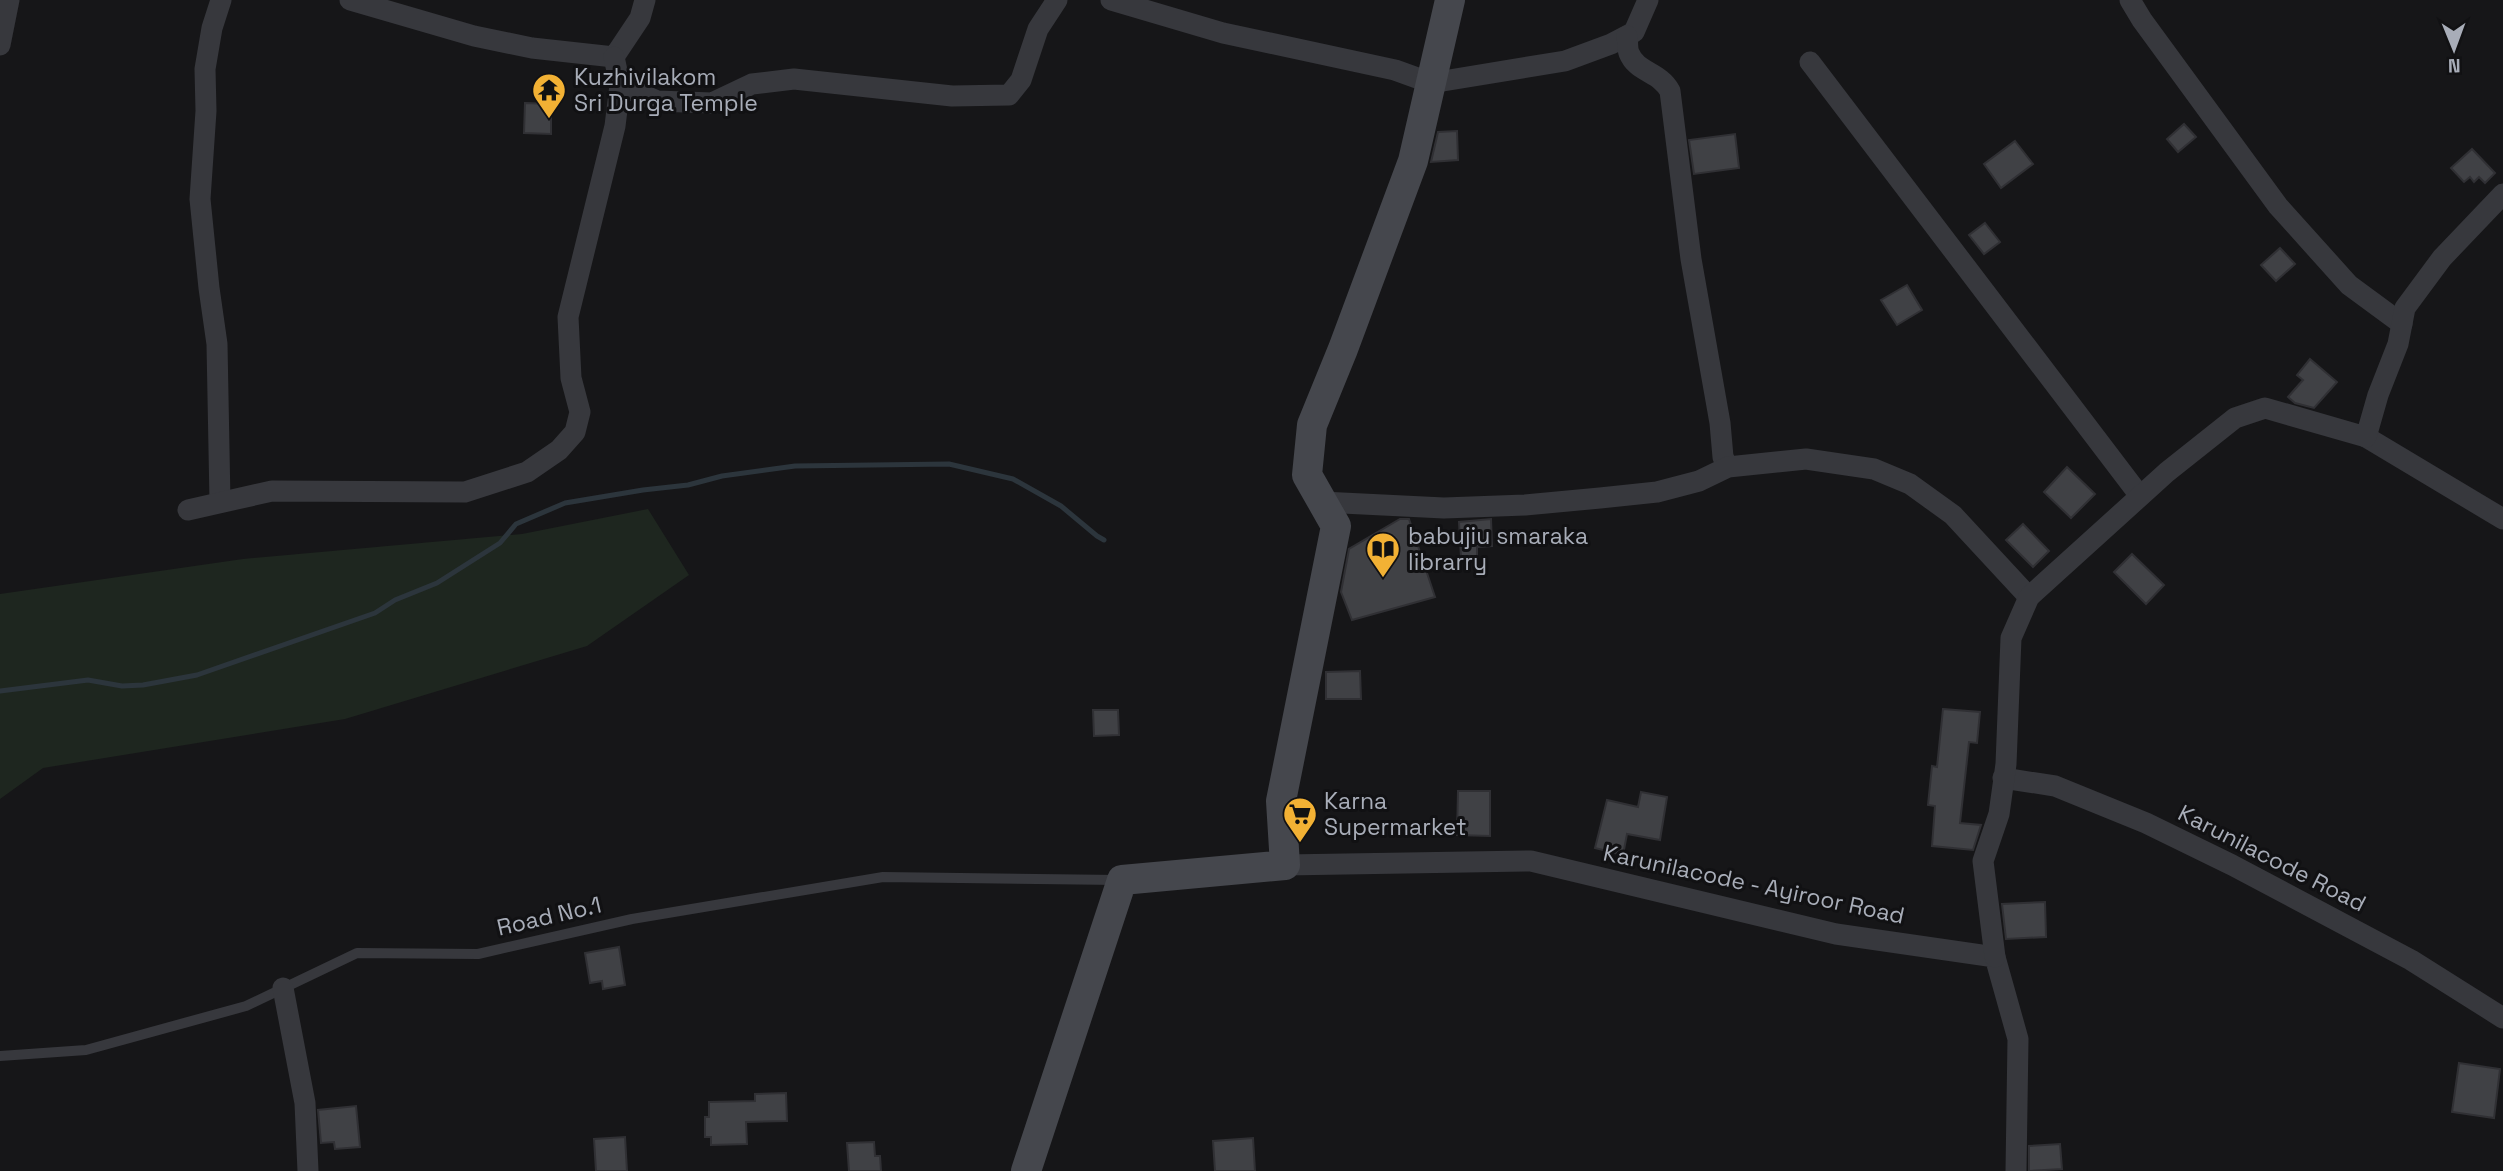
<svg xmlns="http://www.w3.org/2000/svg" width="2503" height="1171" font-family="'Space Grotesk',sans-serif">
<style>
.green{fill:#1e261f}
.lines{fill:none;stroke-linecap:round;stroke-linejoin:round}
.stream{stroke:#2c353c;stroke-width:5}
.building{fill:#404145;stroke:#303034;stroke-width:2}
.lane{stroke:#37383d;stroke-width:10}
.street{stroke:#37383d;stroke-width:21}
.secondary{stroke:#45474d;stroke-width:30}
.labels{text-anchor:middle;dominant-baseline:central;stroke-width:6;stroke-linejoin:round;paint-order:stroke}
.poi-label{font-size:23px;fill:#a8adb8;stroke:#111113;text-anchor:start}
.street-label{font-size:23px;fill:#a8adb8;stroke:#111113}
</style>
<rect width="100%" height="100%" fill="#161618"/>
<polygon class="green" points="648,509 689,575 587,646 345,719 43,768 0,799 0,594 243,559 522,534"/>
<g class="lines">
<polyline class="stream" points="0,691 88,680 122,686 143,685 197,675 375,613 395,600 437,583 500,543 516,524 565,503 643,490 688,485 722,476 795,466 949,464 1013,479 1061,506 1097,536 1104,540"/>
</g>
<g class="building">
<polygon points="525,103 551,104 551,134 524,133"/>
<polygon points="2184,124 2196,137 2178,152 2167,139"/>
<polygon points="1457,131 1458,160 1431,162 1438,132"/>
<polygon points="1735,134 1739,168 1694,174 1689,140"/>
<polygon points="2015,141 2033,164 2001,188 1984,164"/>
<polygon points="2472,149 2495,173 2485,183 2479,177 2474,182 2470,177 2464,182 2451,168"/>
<polygon points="1985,223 2000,242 1984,254 1969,235"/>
<polygon points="2280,248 2295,264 2276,281 2261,265"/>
<polygon points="1907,285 1922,310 1897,325 1881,300"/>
<polygon points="2310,359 2337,382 2314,408 2295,403 2288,397 2303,380 2297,375"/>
<polygon points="2067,467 2095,494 2071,518 2044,492"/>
<polygon points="1400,519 1409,519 1435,597 1352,620 1341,592 1349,549"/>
<polygon points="1491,519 1492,546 1477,547 1477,556 1461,557 1459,522"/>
<polygon points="2023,524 2049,551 2033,567 2006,540"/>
<polygon points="2132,554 2164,585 2146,604 2114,572"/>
<polygon points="1360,671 1361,699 1326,699 1326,672"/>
<polygon points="1943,709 1980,712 1977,743 1969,742 1960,823 1981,825 1973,850 1932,846 1935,806 1928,805 1932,766 1937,767"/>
<polygon points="1093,710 1118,710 1119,735 1094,736"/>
<polygon points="1458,791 1490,791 1490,836 1457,835"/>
<polygon points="1641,792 1667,797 1660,840 1627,834 1623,855 1595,848 1607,800 1638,807"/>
<polygon points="2045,902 2046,937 2006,939 2002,904"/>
<polygon points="619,947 625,985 603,989 602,981 590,983 585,953"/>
<polygon points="2459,1063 2500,1069 2494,1118 2452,1112"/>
<polygon points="786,1093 787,1121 746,1122 747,1144 711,1145 711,1137 705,1137 705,1117 709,1117 709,1102 755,1101 755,1094"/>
<polygon points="356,1106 360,1147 335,1149 334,1142 321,1143 318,1110"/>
<polygon points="625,1137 627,1171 596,1171 594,1139"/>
<polygon points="1253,1138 1255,1171 1215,1171 1213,1141"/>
<polygon points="874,1142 875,1156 880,1156 881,1171 849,1171 847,1143"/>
<polygon points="2060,1144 2062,1169 2029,1171 2029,1146"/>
</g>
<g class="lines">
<polyline class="lane" points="0,1056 86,1050 246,1006 357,953 478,954 632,919 883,877 1119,880"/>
<g class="street">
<polyline points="350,0 474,36 532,48 614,57 640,18 645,0"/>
<polyline points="1111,0 1223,33 1395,70 1431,83 1565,61 1611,44 1634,32 1648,0"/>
<polyline points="2130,0 2142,20 2278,206 2349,285 2402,324"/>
<path d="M1627 36C1628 41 1627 48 1629 53 1637 73 1659 71 1670 91L1691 259 1720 423 1723 457 1728 467"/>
<polyline points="0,45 9,0"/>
<polyline points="1810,62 2140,496"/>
<polyline points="620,85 657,101 712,103 752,84 794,79 952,96 1009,95 1021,80 1038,29 1057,0"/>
<polyline points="2366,437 2503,519"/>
<polyline points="220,502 217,344 209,288 200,199 206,111 205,69 212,28 221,0"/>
<polyline points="1322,502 1444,508 1525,505 1600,498 1657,492 1699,481 1728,467 1806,459 1874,469 1910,484 1953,515 2029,597"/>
<polyline points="188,510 272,491 465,492 527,472 559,450 575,432 580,412 571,378 568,317 615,126 620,85 614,57"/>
<polyline points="2003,778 2055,786 2146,823 2232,865 2411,960 2503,1018"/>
<polyline points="1285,865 1531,861 1836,934 1995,957 2018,1039 2016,1171"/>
<polyline points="1995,957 1983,861 1999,814 2006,764 2011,638 2029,597 2167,472 2235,418 2265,408 2366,437 2378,395 2398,344 2405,308 2442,258 2503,194"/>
<polyline points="283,988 305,1103 308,1171"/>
</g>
<polyline class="secondary" points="1026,1171 1122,880 1285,865 1281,801 1336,526 1307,475 1312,425 1343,349 1413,161 1450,0"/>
</g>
<defs>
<g id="temple-pin" transform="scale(1.75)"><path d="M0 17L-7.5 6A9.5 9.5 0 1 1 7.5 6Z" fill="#f2b134" stroke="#111113"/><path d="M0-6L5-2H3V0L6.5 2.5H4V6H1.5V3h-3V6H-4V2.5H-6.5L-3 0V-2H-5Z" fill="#111"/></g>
<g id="library-pin" transform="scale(1.75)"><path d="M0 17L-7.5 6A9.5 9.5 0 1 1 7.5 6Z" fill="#f2b134" stroke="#111113"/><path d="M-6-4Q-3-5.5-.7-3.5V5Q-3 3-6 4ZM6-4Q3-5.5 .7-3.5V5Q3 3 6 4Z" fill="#111"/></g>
<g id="supermarket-pin" transform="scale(1.75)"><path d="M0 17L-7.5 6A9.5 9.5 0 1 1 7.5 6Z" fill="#f2b134" stroke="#111113"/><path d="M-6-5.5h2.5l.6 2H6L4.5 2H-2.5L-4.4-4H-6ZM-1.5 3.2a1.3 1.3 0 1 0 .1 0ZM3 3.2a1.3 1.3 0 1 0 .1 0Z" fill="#111"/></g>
</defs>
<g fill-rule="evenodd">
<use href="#temple-pin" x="549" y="90"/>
<use href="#library-pin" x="1383" y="549"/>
<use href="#supermarket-pin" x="1300" y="814"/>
</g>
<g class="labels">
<g class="poi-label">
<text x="574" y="77">Kuzhivilakom<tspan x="574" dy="26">Sri Durga Temple</tspan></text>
<text x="1408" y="536">babujiu smaraka<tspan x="1408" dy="26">librarry</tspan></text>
<text x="1324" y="801">Karna<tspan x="1324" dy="26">Supermarket</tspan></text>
</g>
<g class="street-label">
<text transform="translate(2272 858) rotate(27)">Karunilacode Road</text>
<text transform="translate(1754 884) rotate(12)">Karunilacode - Ayiroor Road</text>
<text transform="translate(549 916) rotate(-13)">Road No.1</text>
</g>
</g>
<g transform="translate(2454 49) rotate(179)" stroke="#111113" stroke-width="5" paint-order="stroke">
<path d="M0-5L12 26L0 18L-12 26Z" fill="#a8adb8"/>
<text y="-10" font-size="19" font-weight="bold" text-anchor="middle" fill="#a8adb8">N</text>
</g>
</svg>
